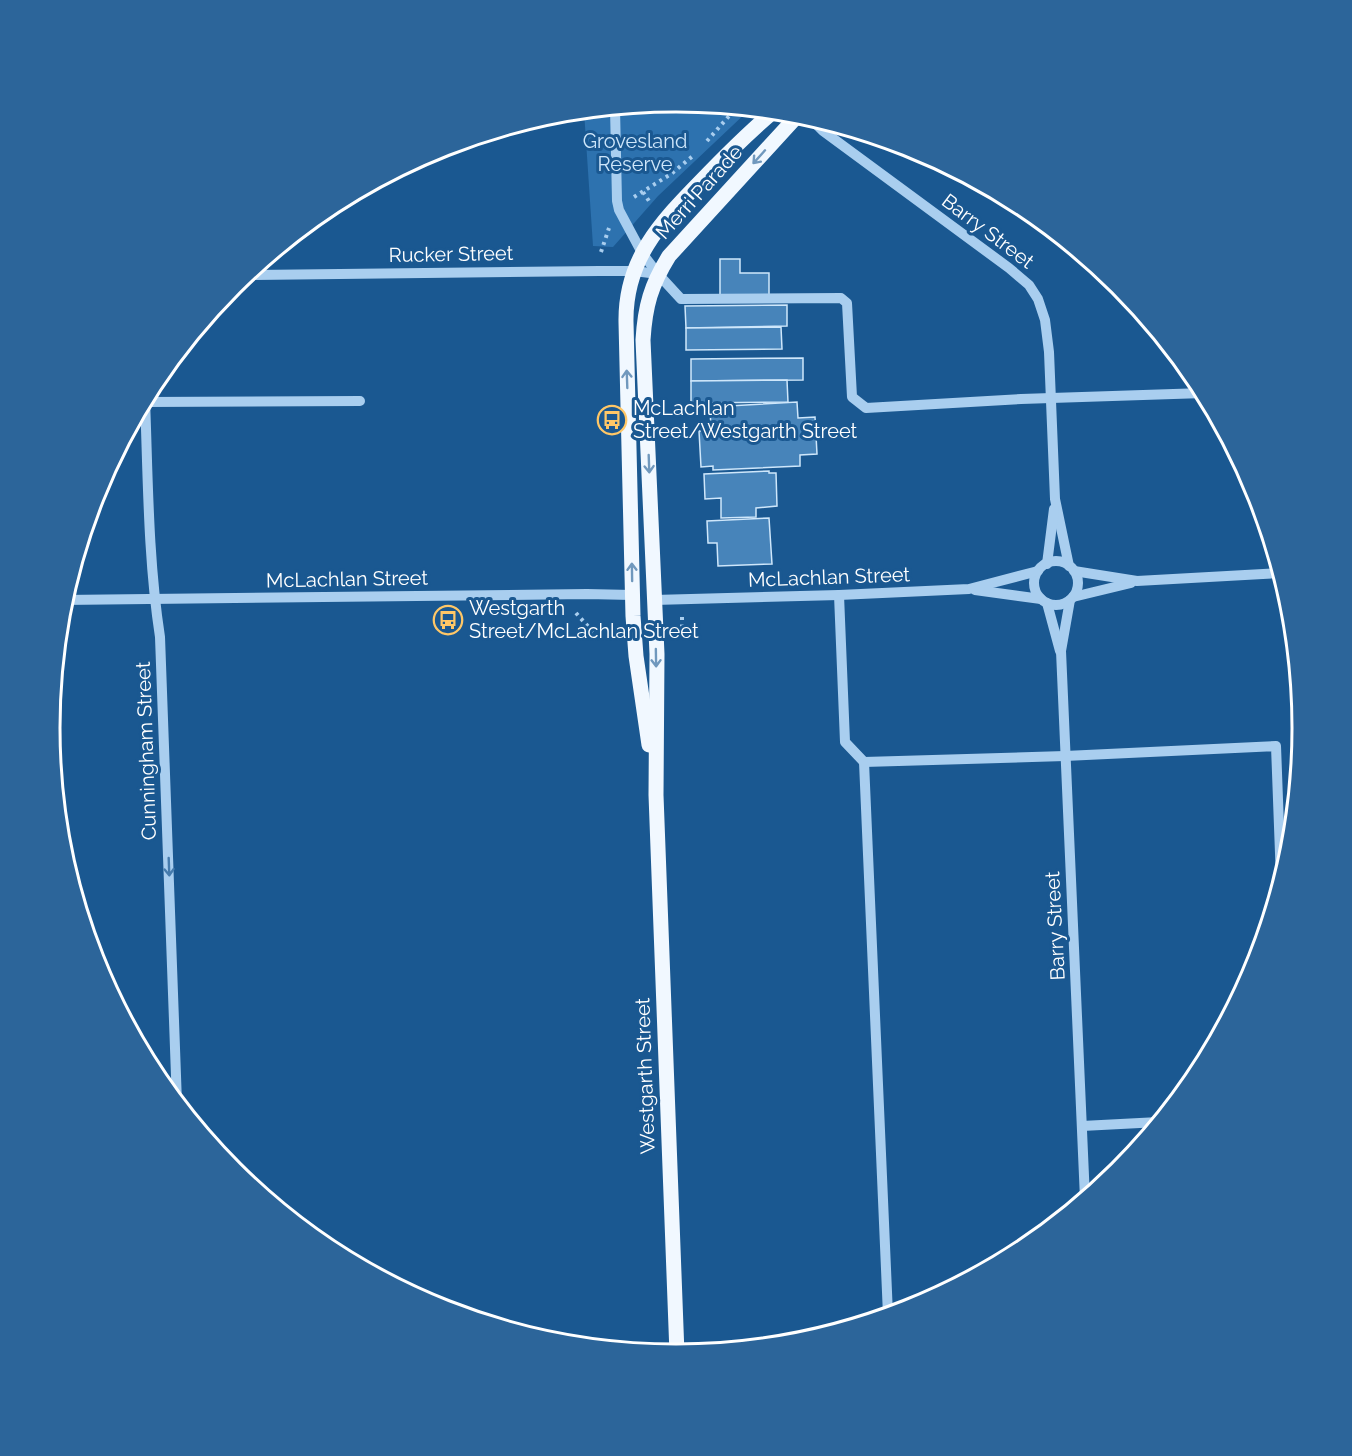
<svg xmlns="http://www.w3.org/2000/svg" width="1352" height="1456" font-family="Raleway,sans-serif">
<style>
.green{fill:#2d72af}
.building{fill:#4784ba;stroke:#cfe7fb;stroke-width:1.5}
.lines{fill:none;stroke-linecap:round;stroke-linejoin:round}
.path{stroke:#a9ceef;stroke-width:4;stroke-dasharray:3 4.5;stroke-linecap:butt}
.minor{stroke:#a9ceef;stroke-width:10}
.major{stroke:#f1f8ff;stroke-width:15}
.oneway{stroke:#7098bd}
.oneway2{stroke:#457bad}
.labels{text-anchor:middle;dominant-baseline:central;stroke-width:6;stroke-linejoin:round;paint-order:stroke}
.park-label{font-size:20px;fill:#cfe7fb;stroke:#1a5891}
.street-label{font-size:20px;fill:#fff;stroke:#1a5891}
.poi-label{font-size:20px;fill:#fff;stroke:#1a5891;text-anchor:start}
.rim{fill:none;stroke:#fff;stroke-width:3}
</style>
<rect width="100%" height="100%" fill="#1a5891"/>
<polygon class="green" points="676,102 750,109 658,196 613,247 593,246 584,111"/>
<g class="building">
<polygon points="934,159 954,169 949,175 931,162"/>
<polygon points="720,259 740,259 740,273 769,273 769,295 720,295"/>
<polygon points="787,305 787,326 686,328 685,306"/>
<polygon points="781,327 782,349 686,350 686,328"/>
<polygon points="803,358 803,380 691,381 691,359"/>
<polygon points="787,380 788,402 691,403 691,381"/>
<polygon points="797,402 798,418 815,417 817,454 800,455 800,466 713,470 713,466 701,467 699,431 711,431 710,407"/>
<polygon points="769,471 769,473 776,473 777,506 756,508 756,517 721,518 721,498 705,499 704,474"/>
<polygon points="769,518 772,564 718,566 717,543 708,543 707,521"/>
</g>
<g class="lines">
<g class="path">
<polyline points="707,141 737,107"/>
<polyline points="643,192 651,204"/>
<polyline points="634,197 671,174 694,155"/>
<polyline points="601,252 609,228"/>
<polyline points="576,613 593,632 613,632"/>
<polyline points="675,628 682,628 682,616"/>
</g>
<g class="minor">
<polyline points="615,108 617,201 619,210 642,253 658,274 681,299 841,298 847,303 852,397 866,408 1021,399 1204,393"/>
<polyline points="809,117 823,131 1009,268 1029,285 1038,299 1045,320 1049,352 1055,499 1069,566"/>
<polyline points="245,275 599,271 634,271 658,274"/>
<path d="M145 399C148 478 148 559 160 637L177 1103"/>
<polyline points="145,402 360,401"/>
<circle cx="1056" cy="583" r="22"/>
<polyline points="1047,564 1054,509"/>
<polyline points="1074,571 1137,581 1281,573"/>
<polyline points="975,590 1041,599"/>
<polyline points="839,595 845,742 864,762 888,1315"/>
<polyline points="1073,597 1131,583"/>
<polyline points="63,600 587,594 632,595"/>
<polyline points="654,600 839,595 969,589 1038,571"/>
<polyline points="1070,600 1061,651 1085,1199"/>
<polyline points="1047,603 1060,651"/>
<polyline points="864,762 1065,756 1276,746 1281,880"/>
<polyline points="1082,1126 1159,1122"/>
</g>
<g class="major">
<path d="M649 745 636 656 633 616 626 322C625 260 660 223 701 181 725 156 748 133 774 111"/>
<path d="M677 1354 656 795 657 654 643 340C645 306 651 285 669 256L799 114"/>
</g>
</g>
<defs><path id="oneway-shaft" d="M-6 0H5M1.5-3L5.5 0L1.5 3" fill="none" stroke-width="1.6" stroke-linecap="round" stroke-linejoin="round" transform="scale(1.5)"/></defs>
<g class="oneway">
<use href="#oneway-shaft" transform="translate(759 157) rotate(132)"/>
<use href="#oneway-shaft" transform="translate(627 379) rotate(-92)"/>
<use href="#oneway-shaft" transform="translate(649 464) rotate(88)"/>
<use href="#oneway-shaft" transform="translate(632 572) rotate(-91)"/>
<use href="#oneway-shaft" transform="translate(656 658) rotate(89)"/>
</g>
<use class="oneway2" href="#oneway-shaft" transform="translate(169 867) rotate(88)"/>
<defs>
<g id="bus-ring" transform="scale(1.5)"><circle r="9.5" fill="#1a5891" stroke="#ffc767" stroke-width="1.5"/><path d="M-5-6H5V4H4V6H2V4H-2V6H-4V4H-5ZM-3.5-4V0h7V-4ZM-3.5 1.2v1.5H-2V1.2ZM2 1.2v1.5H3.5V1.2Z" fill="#ffc767"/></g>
</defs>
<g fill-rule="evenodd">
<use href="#bus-ring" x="612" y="420"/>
<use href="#bus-ring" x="448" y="620"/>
</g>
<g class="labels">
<g class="park-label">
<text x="635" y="141">Grovesland<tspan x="635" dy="23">Reserve</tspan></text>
</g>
<g class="street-label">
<text transform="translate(699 192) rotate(-48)">Merri Parade</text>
<text transform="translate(988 231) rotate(37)">Barry Street</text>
<text transform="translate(451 254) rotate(-1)">Rucker Street</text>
<text transform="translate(829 577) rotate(-2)">McLachlan Street</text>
<text transform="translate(347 579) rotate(-1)">McLachlan Street</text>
<text transform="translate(146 751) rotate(-92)">Cunningham Street</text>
<text transform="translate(1055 926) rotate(-93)">Barry Street</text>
<text transform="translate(645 1076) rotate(-92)">Westgarth Street</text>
</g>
<g class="poi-label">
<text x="633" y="408">McLachlan<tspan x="633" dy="23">Street/Westgarth Street</tspan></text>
<text x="469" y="608">Westgarth<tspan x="469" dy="23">Street/McLachlan Street</tspan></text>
</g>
</g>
<path d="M0 0H1352V1456H0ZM60 728a616 616 0 1 1 1232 0a616 616 0 1 1-1232 0Z" fill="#2c659a" fill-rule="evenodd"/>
<path class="rim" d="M60 728a616 616 0 1 1 1232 0a616 616 0 1 1-1232 0Z"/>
</svg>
